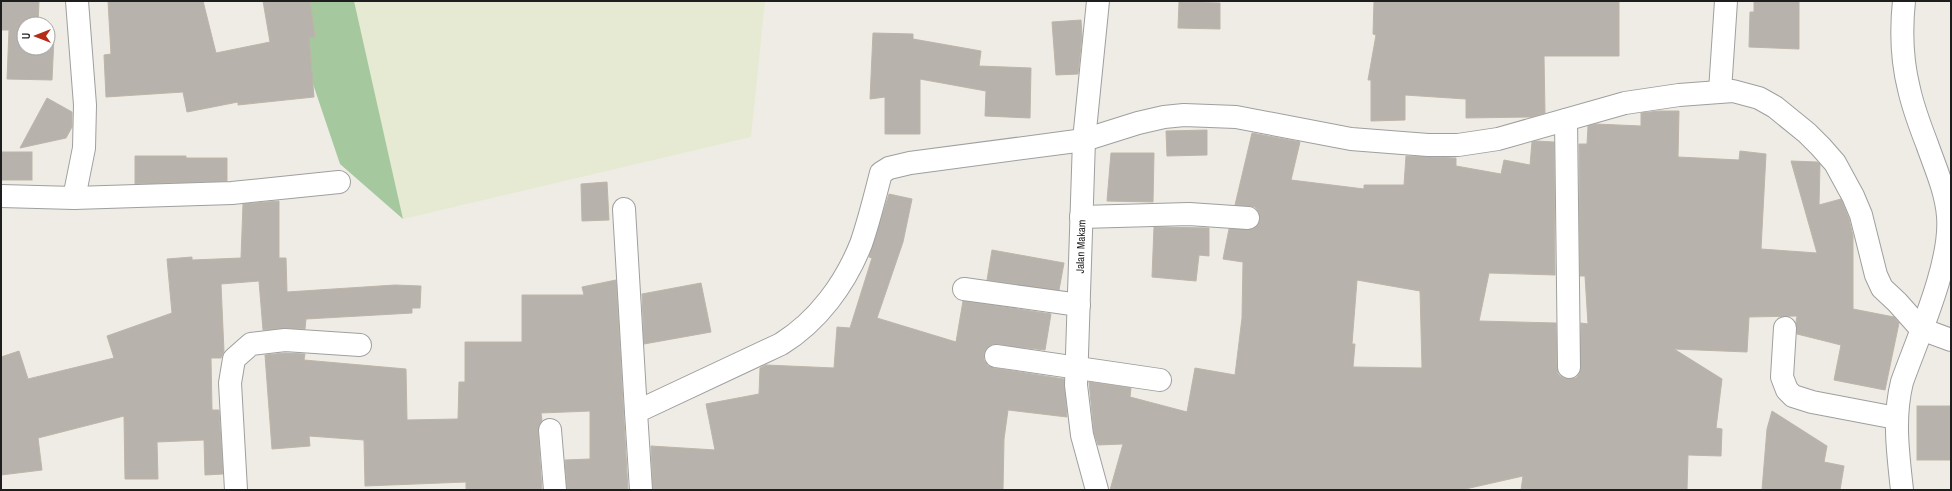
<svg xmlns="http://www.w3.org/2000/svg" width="1952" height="491" font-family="'Archivo Narrow',sans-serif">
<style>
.farmland{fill:#e6ead2}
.forest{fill:#a5c89e}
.building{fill:#b7b2ab;stroke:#beb5a9;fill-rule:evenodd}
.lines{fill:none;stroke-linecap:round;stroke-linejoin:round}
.street-casing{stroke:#9f9f9f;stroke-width:24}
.street{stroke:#fff;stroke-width:22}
.labels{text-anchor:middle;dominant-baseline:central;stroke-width:4;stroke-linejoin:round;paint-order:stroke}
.street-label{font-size:11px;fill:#1e1e1e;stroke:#fff}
</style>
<rect width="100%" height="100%" fill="#eeece5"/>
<polygon class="farmland" points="354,1 765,1 751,137 403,219"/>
<polygon class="forest" points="285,1 354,1 403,219 340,164"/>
<g class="building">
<polygon points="1,1 39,1 38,24 24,24 24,48 48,48 48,37 54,37 52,80 7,79 9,30 1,30"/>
<polygon points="108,1 203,1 216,53 270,42 263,1 310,1 315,37 309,38 314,97 238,105 238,102 187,112 183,92 106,97 104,55 111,54"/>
<polygon points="1374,1 1619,1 1619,56 1544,56 1545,113 1531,117 1466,118 1466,99 1405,95 1405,120 1371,121 1371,80 1368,80 1376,35 1373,34"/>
<polygon points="1754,1 1799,1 1799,49 1749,47 1750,12 1754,12"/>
<polygon points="1179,2 1220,3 1220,29 1178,28"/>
<polygon points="1081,20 1082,36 1078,74 1056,75 1052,22"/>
<polygon points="873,33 913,34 913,39 981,51 979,66 1031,68 1030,118 985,116 986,91 920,79 920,134 885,134 885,97 870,99"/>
<polygon points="47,98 72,112 72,127 66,138 20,148"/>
<path d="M1659 111H1679L1678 157 1739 160 1740 151 1766 154 1761 249 1817 253 1791 161 1817 162 1820 164 1819 205 1841 199 1849 219 1853 236V309L1894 317 1899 323 1885 390 1834 380 1841 345 1797 334 1796 322 1797 316 1749 317 1747 352 1674 349 1722 379 1716 428 1722 429 1721 456 1688 455 1687 490H1521L1523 476 1461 490H1110L1123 444 1098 445 1094 433 1089 382 1131 388 1130 397 1187 412 1195 368 1235 375 1242 318 1243 262 1223 259 1229 229H1253L1258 225 1260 219 1259 212 1255 207 1235 205 1252 133 1300 142 1291 180 1364 189V185H1404L1406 156 1456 158V166L1501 174 1504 160 1530 165 1532 142 1537 141 1554 142 1555 275 1489 273 1479 321 1556 323 1557 368 1558 374 1563 378 1570 379 1576 378 1580 373 1581 323 1588 324 1585 276H1580L1579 144H1587L1588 126 1596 124 1641 126V113ZM1357 280 1420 291 1422 368 1353 367 1355 344H1352Z"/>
<polygon points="1207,130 1207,155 1167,156 1166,131"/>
<rect x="1" y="152" width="31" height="28"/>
<polygon points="1111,153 1154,153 1153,202 1107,201"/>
<polygon points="135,156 186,156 186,158 227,158 227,181 135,184"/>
<polygon points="607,182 609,220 582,221 581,184"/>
<polygon points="889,194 912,199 903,242 877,318 956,342 963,301 1051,314 1045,350 992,344 986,349 984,354 984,360 988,366 994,368 1064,379 1067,417 1008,410 1004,439 1003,490 653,490 651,446 715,450 706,404 759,394 760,368 766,365 834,368 837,327 850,328 872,258 869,257"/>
<polygon points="279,201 279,258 286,258 287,292 395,285 421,286 420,308 412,308 412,313 306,319 305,329 286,328 263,330 259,281 221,284 224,352 221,358 211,358 212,410 219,410 223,474 205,475 204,440 157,442 158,479 125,479 124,416 38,438 42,470 1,475 1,357 19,351 28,379 114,358 107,336 172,313 167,259 192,257 192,260 241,258 243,204"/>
<polygon points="1154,227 1209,228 1209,256 1199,255 1196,281 1152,277"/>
<polygon points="992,250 1064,263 1059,290 987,280"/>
<polygon points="616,280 628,490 567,490 565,460 590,459 590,411 541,413 542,421 539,425 538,431 542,490 466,490 466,482 365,486 364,440 309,436 310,446 272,449 265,355 285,353 305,354 304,360 406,369 407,420 458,419 459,382 465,382 465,342 522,342 522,295 584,295 582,287"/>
<polygon points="701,283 711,332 644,344 642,294"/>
<rect x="1917" y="406" width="34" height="54"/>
<polygon points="1772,411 1827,446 1824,462 1844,466 1840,490 1762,490 1767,429"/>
</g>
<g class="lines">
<g class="street-casing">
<g id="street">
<polyline points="1720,91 1726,1"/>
<polyline points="1566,120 1569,367"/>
<polyline points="1,196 74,198 232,193 339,182"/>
<polyline points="74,198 84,148 85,105 77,1"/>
<polyline points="624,209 636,412"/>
<polyline points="1081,217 1189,214 1248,218"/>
<polyline points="964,289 1079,305"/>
<polyline points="1785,328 1782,377 1787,390 1793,396 1812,402 1896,418"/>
<polyline points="996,356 1160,380"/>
<polyline points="550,430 555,490"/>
<polyline points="236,490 230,383 234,359 251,344 285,340 360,345"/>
<path d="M641 490 636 412 781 344C818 321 845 284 861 244 869 221 875 196 881 173L889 168 910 163 1084 140 1138 123 1164 117 1184 115 1236 117 1351 139 1428 145H1458L1498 139 1625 103 1679 95 1733 91 1759 98 1775 107 1807 133 1821 147 1835 163 1853 196 1861 215 1876 275 1882 288 1897 302 1921 329 1951 340"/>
<path id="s1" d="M1097 490 1082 435 1076 385 1084 140 1098 1"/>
<path d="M1902 490C1898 453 1893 418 1902 382 1918 337 1952 263 1948 216 1946 191 1935 167 1927 144 1920 126 1913 107 1909 89 1902 61 1901 29 1904 1"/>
</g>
</g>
<use href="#street" class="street"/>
</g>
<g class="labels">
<g class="street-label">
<text stroke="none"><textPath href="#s1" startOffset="246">Jalan Makam</textPath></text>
</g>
</g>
<rect width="1952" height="491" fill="none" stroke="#1e1e1e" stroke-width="4"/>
<g transform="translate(36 36) rotate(270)"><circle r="19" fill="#ffffff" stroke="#a5a5a5"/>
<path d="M0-3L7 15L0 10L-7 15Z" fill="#b52b16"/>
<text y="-6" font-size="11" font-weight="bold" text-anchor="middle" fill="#1e1e1e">U</text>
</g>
</svg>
